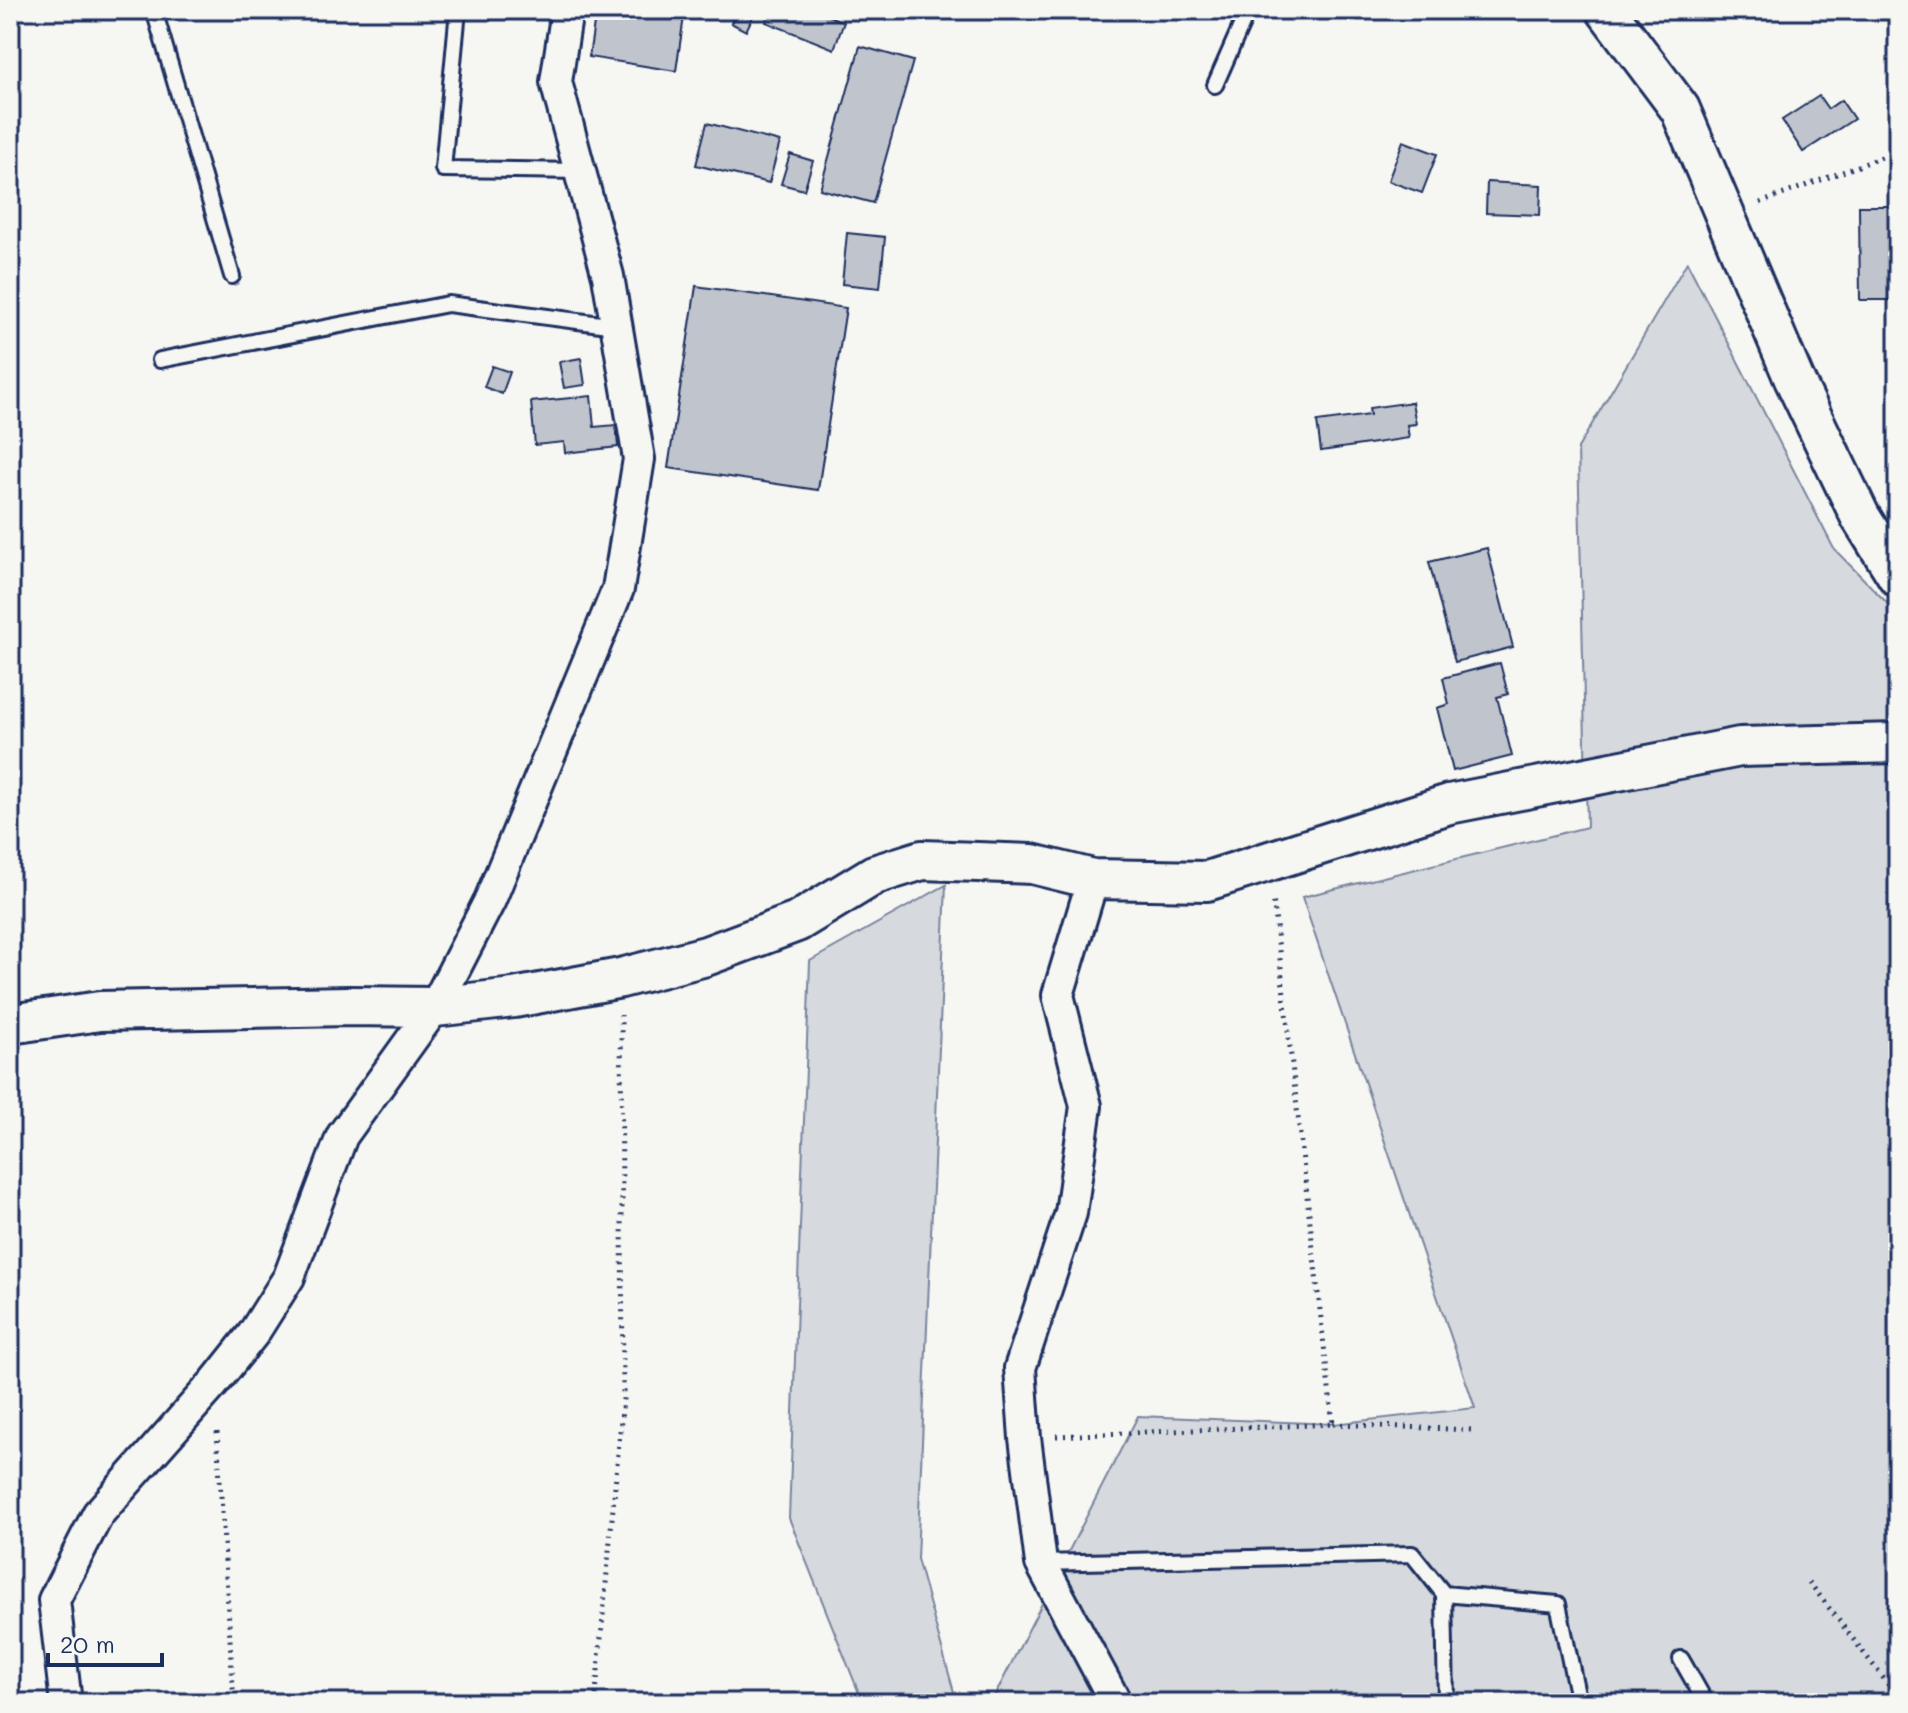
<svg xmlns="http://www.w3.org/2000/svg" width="1908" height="1713" font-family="Mali,sans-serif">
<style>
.green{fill:#d6d9dd;stroke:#78849e;stroke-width:2}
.building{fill:#c0c4cd;stroke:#1b2f5e;stroke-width:2}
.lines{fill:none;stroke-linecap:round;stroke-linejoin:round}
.service-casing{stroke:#1b2f5e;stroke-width:20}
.minor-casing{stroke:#1b2f5e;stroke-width:36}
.tertiary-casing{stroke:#1b2f5e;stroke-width:44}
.path{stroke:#1b2f5e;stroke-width:5;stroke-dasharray:2 6;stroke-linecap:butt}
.service{stroke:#f6f6f2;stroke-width:14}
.minor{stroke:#f6f6f2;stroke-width:30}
.tertiary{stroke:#f6f6f2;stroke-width:38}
</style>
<rect width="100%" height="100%" fill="#f6f6f2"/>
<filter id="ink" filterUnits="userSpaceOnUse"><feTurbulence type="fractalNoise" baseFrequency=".0125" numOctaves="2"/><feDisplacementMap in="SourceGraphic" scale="16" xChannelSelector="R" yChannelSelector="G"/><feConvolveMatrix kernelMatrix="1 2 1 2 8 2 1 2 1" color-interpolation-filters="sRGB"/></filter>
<g filter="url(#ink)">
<g class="green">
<polygon points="1687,262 1834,549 1898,614 1898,1703 991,1703 1138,1416 1333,1424 1475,1408 1302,897 1587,827 1578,448"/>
<polygon points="946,885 917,1559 957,1703 863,1703 789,1518 810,961"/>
</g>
<g class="building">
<polygon points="596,10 685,10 676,71 589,57"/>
<polygon points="737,10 756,10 746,31 731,23"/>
<polygon points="770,10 814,10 844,22 834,49 766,22"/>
<polygon points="860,46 913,61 873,203 820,189"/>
<polygon points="1819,96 1828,109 1841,100 1854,119 1803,152 1782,120"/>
<polygon points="707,123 780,142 769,183 696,165"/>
<polygon points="1403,141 1437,154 1422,193 1388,181"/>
<polygon points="790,154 813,161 804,190 781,184"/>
<polygon points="1487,182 1541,185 1540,215 1486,213"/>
<polygon points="1859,206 1898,206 1898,300 1860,300"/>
<polygon points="847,233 885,237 880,288 842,284"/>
<polygon points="696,286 846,308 818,490 668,468"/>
<polygon points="581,358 585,385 564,388 559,362"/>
<polygon points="492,366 510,372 502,394 484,387"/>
<polygon points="591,396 594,427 616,425 618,447 565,453 564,442 535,445 531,402"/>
<polygon points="1412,402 1416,424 1407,425 1409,438 1321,451 1317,422 1370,415 1369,408"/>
<polygon points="1487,548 1513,647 1455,662 1429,562"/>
<polygon points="1500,663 1508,694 1497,697 1512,756 1453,771 1437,708 1449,704 1443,678"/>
</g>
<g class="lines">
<g class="service-casing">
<g id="service">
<polyline points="154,10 232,276"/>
<polyline points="458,10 443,169 580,171"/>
<polyline points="1215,85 1248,10"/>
<polyline points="160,360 448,304 616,326"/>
<polyline points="1041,1563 1412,1554 1444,1594 1558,1604 1579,1703"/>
<polyline points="1444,1594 1446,1703"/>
<polyline points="1681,1659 1706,1703"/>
</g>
</g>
<g class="minor-casing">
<g id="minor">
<polyline points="1093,879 1058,995 1086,1106 1071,1213 1020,1368 1025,1438 1041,1563 1116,1703"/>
<polyline points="66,1703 54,1600 98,1514 214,1383 253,1334 289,1277 342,1136 435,1007 490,900 618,589 639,459 608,276 556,82 567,10"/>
</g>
</g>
<g class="tertiary-casing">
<g id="tertiary">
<polyline points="1606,10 1680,109 1794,379 1860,516 1898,577"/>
<polyline points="10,1024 100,1011 349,1006 435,1007 514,998 621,978 706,956 797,922 874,875 922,860 1032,864 1093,879 1207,881 1449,804 1740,747 1898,743"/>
</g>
</g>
<g class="path">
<polyline points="1760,203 1898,151"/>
<polyline points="1333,1424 1473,1430"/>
<polyline points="217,1432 234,1703"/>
<polyline points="1056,1436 1333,1424 1273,898"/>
<polyline points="1809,1582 1898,1697"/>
<polyline points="595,1703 623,1399 621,1015"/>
</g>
<use href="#service" class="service"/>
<use href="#minor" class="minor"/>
<use href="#tertiary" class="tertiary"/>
</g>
</g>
<rect width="1908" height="1713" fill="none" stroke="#f6f6f2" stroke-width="40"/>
<rect x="20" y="20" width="1868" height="1673" fill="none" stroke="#1b2f5e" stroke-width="3" filter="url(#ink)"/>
<path d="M48 1653v12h114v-12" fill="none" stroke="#1b2f5e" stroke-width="4"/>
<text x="60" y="1653" font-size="24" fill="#1b2f5e" stroke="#f6f6f2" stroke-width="6" paint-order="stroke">20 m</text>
</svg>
